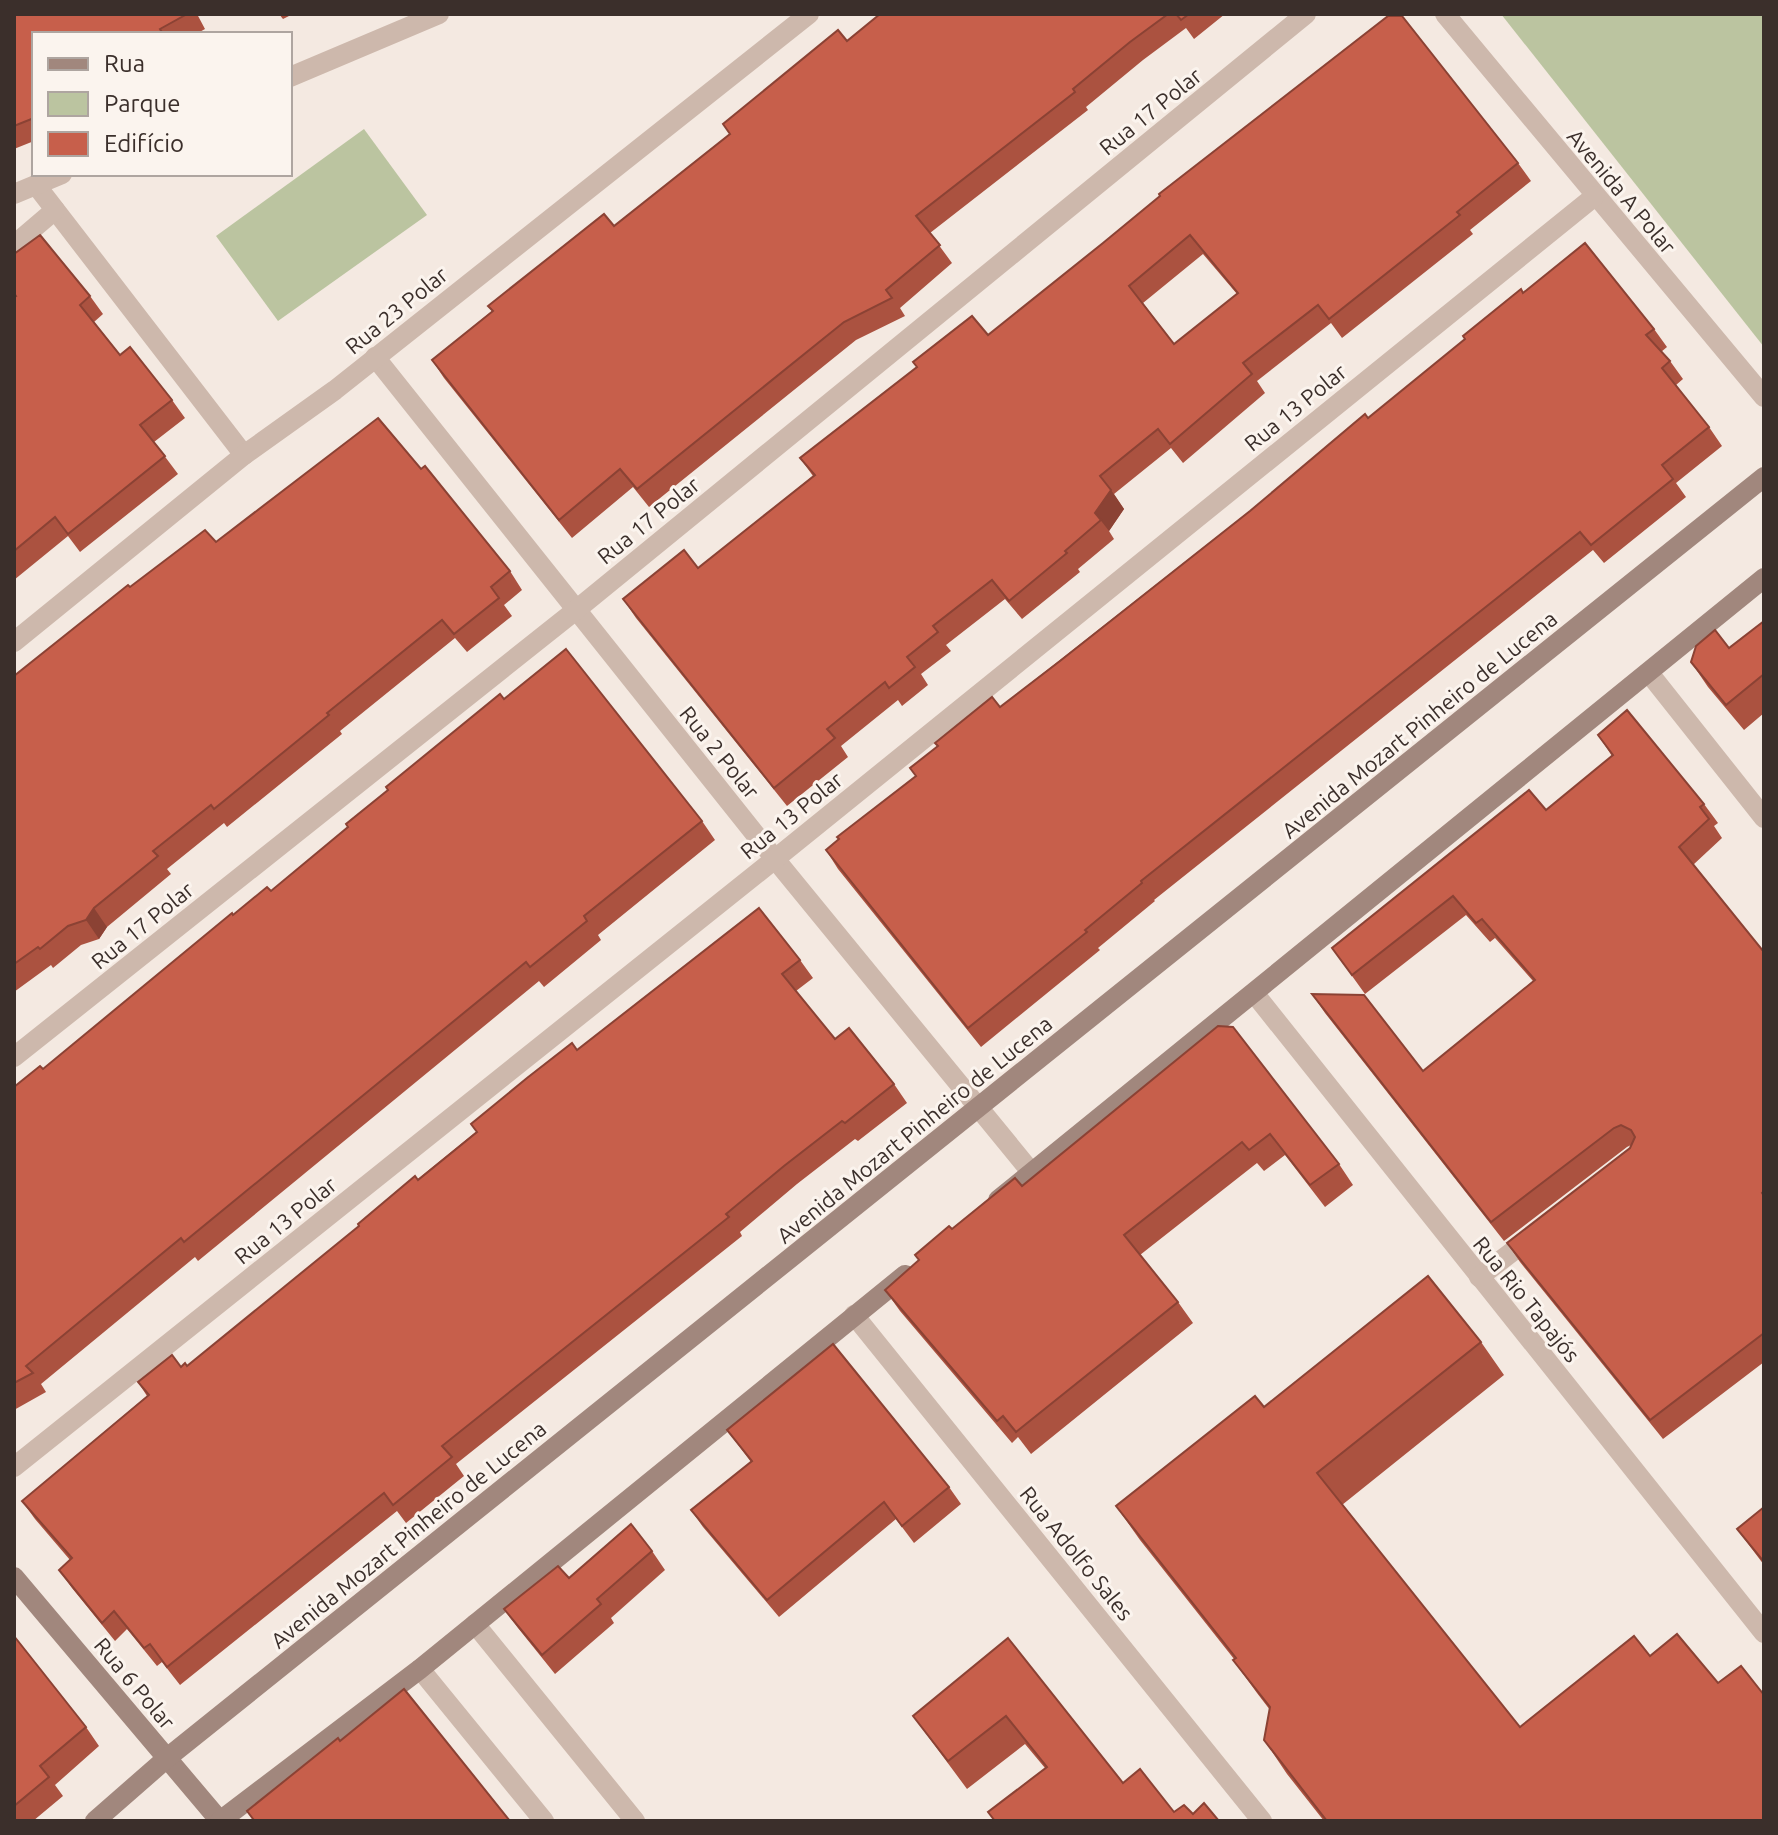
<svg xmlns="http://www.w3.org/2000/svg" width="1778" height="1835" font-family="Ubuntu,sans-serif">
<style>
.green{fill:#bbc4a0}
.lines{fill:none;stroke-linecap:round;stroke-linejoin:round}
.street{stroke:#cdb8ac;stroke-width:20}
.secondary{stroke:#a1877d;stroke-width:20}
.wall{fill:#ab5240;fill-rule:evenodd}
.shaded-wall{fill:#8b4234}
.building{fill:#c75f4b;stroke:#8b4234;stroke-width:2;fill-rule:evenodd}
.labels{text-anchor:middle;dominant-baseline:central;stroke-width:6;stroke-linejoin:round;paint-order:stroke}
.street-label{font-size:22px;fill:#3b2f2b;stroke:#fbf4ee}
</style>
<rect width="100%" height="100%" fill="#f4e9e1"/>
<g class="green">
<polygon points="1501,14 1764,14 1764,347"/>
<polygon points="364,129 427,215 278,321 216,236"/>
</g>
<g class="lines">
<g class="street">
<polyline points="1445,14 1764,397"/>
<polyline points="290,77 439,14"/>
<polyline points="36,185 244,455"/>
<polyline points="14,194 62,174"/>
<polyline points="14,245 55,210"/>
<polyline points="375,357 775,859 1032,1173"/>
<polyline points="14,642 244,455 335,390 809,14"/>
<polyline points="1649,673 1764,818"/>
<polyline points="1254,993 1764,1633"/>
<polyline points="14,1057 576,610 1306,14"/>
<polyline points="1479,1277 1533,1236"/>
<polyline points="854,1315 1262,1821"/>
<polyline points="14,1467 775,859 1595,196"/>
<polyline points="475,1624 635,1821"/>
<polyline points="420,1669 544,1821"/>
</g>
<g class="secondary">
<polyline points="998,1200 1764,578"/>
<polyline points="14,1577 220,1821"/>
<polyline points="95,1821 167,1758 1764,477"/>
<polyline points="220,1821 420,1669 905,1275"/>
</g>
</g>
<g class="wall">
<polygon points="14,14 197,14 205,29 196,34 34,34 34,141 14,149"/>
<polygon points="279,14 293,14 283,19"/>
<polygon points="880,14 1225,14 1194,39 1186,28 1143,60 1086,107 1088,110 930,233 952,263 900,308 905,316 856,340 649,507 633,487 572,538 444,378 432,360 492,311 488,306 614,226"/>
<path d="M1518 163 1531 181 1470 230 1473 234 1342 338 1331 323 1257 381 1265 393 1183 463 1171 448 1114 494 1124 509 1109 531 1114 539 1078 569 1080 572 1022 619 1005 599 946 645 951 651 921 674 928 685 902 706 898 700 841 746 848 757 787 806 636 618 623 599 698 568 813 476 800 458 988 335 1103 243ZM1203 254 1237 294 1174 344 1143 303Z"/>
<polygon points="1523,293 1654,329 1667,347 1661,352 1670,361 1683,379 1676,385 1709,427 1722,446 1676,483 1686,497 1604,563 1593,550 1154,900 1155,901 1098,948 1100,950 981,1047 838,869 826,850 916,777 937,746 935,743 1000,707 1368,418"/>
<polygon points="90,296 103,314 94,322 120,355 172,400 185,418 154,442 178,474 80,552 68,536 14,580 14,297"/>
<polygon points="421,469 510,571 522,590 504,605 512,616 467,652 455,638 340,731 342,734 227,827 224,823 167,869 171,874 107,927 99,939 81,945 53,968 51,965 14,992 14,676 130,587 216,542"/>
<polygon points="1764,621 1764,713 1744,730 1708,687 1691,662 1729,648"/>
<polygon points="504,699 702,821 715,840 598,935 601,940 544,987 539,981 198,1261 195,1257 41,1384 46,1392 14,1410 14,1087 43,1069 233,915 271,891"/>
<polygon points="1598,735 1704,804 1718,823 1714,826 1722,838 1693,865 1764,952 1764,1362 1663,1439 1520,1262 1507,1243 1630,1148 1631,1145 1627,1147 1504,1241 1325,1013 1312,994 1423,1071 1533,981 1495,938 1490,942 1466,915 1365,994 1332,948 1546,810 1612,756"/>
<polygon points="800,960 813,978 796,991 835,1039 894,1084 907,1103 858,1141 855,1139 797,1184 740,1232 742,1236 456,1464 464,1476 406,1523 397,1511 180,1685 162,1662 157,1666 127,1629 115,1641 72,1588 59,1570 70,1560 35,1519 22,1501 147,1396 138,1382 187,1366 577,1050"/>
<polygon points="1218,1026 1339,1164 1353,1185 1325,1207 1285,1155 1264,1171 1257,1163 1140,1255 1178,1302 1193,1323 1031,1454 1018,1437 1012,1443 900,1311 885,1290 919,1261 952,1229 1022,1186"/>
<polygon points="1481,1342 1504,1375 1342,1505 1520,1727 1764,1821 1324,1821 1287,1774 1264,1740 1270,1710 1257,1693 1233,1660 1234,1659 1140,1540 1116,1506 1264,1407"/>
<polygon points="727,1430 949,1487 961,1504 914,1543 896,1519 779,1617 703,1527 691,1510 751,1462"/>
<polygon points="1764,1507 1764,1565 1737,1529"/>
<polygon points="652,1551 665,1570 611,1618 614,1623 555,1674 518,1628 504,1609 569,1578"/>
<polygon points="14,1636 86,1727 99,1746 55,1785 63,1796 33,1821 14,1821"/>
<polygon points="1008,1638 1123,1783 1174,1812 1193,1814 1219,1821 988,1812 1045,1768 1025,1744 967,1789 913,1716"/>
</g>
<g class="shaded-wall">
<polygon points="1111,490 1124,509 1109,531 1095,513"/>
<polygon points="94,908 107,927 99,939 86,920"/>
</g>
<g class="building">
<polygon points="14,14 187,14 160,29 163,34 34,34 34,118 14,126"/>
<polygon points="880,14 1168,14 1130,42 1073,89 1075,92 916,216 940,245 886,290 892,298 844,322 637,489 620,469 559,520 432,360 493,311 488,306 604,214 614,226 730,134 723,124 838,30 847,41"/>
<polygon points="1176,14 1189,14 1181,20"/>
<path d="M1388 16H1402L1518 163 1457 212 1460 215 1329 319 1318 305 1243 363 1252 374 1170 444 1158 429 1100 476 1111 490 1095 513 1101 520 1065 551 1067 553 1009 601 992 580 933 626 938 632 907 657 915 667 889 688 885 682 827 729 835 738 774 788 623 599 684 550 698 568 815 475 800 458 917 367 913 362 972 316 988 335 1103 243 1160 196 1159 194ZM1190 235 1238 293 1174 344 1129 286Z"/>
<polygon points="40,235 90,296 80,305 120,355 130,347 172,400 140,425 165,456 68,534 55,517 14,551 14,297 16,296 14,293 14,254"/>
<polygon points="1585,243 1654,329 1646,335 1670,361 1662,368 1709,427 1662,465 1673,479 1591,545 1580,532 1141,881 1142,883 1085,930 1087,932 968,1028 826,850 839,839 837,837 916,776 910,768 938,746 935,743 992,697 1000,707 1060,661 1250,511 1365,414 1368,418 1465,339 1463,336 1521,289 1523,293"/>
<polygon points="378,418 421,469 425,466 510,571 491,587 499,598 454,634 442,620 327,713 329,715 214,809 211,805 153,851 158,856 94,908 86,920 68,926 40,949 38,947 14,964 14,676 128,585 130,587 205,530 216,542"/>
<polygon points="1764,621 1764,674 1726,705 1691,662 1696,646 1715,630 1729,648"/>
<polygon points="566,649 702,821 584,916 587,921 530,967 526,962 184,1242 181,1238 26,1366 33,1373 14,1383 14,1087 40,1066 43,1069 232,913 233,915 267,887 271,891 348,827 346,824 388,790 386,787 500,694 504,699"/>
<polygon points="1627,710 1704,804 1700,807 1709,819 1679,847 1764,952 1764,1191 1762,1193 1764,1196 1764,1333 1650,1420 1507,1243 1630,1148 1635,1137 1631,1130 1621,1125 1614,1128 1491,1222 1312,994 1364,995 1423,1071 1535,980 1482,919 1476,923 1453,896 1352,975 1332,948 1529,790 1546,810 1613,755 1598,735"/>
<polygon points="759,908 800,960 782,974 835,1039 849,1028 894,1084 845,1123 842,1121 784,1166 726,1214 729,1217 442,1446 452,1457 393,1505 384,1493 167,1667 150,1644 144,1648 114,1611 102,1623 59,1570 72,1558 22,1501 149,1395 138,1382 172,1355 181,1367 185,1363 187,1366 359,1226 358,1224 415,1176 418,1180 477,1132 471,1124 527,1078 572,1043 577,1050"/>
<polygon points="1218,1026 1233,1027 1339,1164 1310,1185 1270,1134 1249,1150 1242,1142 1124,1235 1178,1302 1016,1432 1003,1416 997,1421 885,1290 919,1260 915,1255 949,1226 952,1229 1015,1178 1022,1186"/>
<polygon points="1428,1276 1481,1342 1317,1473 1520,1727 1634,1636 1650,1656 1677,1634 1718,1683 1741,1666 1764,1695 1764,1821 1327,1821 1264,1740 1270,1707 1233,1660 1236,1658 1116,1506 1255,1396 1264,1407"/>
<polygon points="833,1344 949,1487 902,1526 884,1502 767,1600 691,1510 752,1461 727,1430"/>
<polygon points="1764,1507 1764,1562 1737,1529"/>
<polygon points="631,1524 652,1551 597,1599 601,1604 542,1655 504,1609 558,1566 569,1578"/>
<polygon points="14,1636 86,1727 40,1766 49,1777 14,1806"/>
<polygon points="1008,1638 1123,1783 1140,1769 1174,1812 1184,1805 1193,1814 1204,1803 1219,1821 995,1821 988,1812 1047,1767 1006,1716 948,1761 913,1716"/>
<polygon points="404,1689 510,1821 251,1821 253,1819 247,1811 338,1738 340,1741"/>
</g>
<g class="labels">
<g class="street-label">
<text transform="translate(1150 111) rotate(-39)">Rua 17 Polar</text>
<text transform="translate(1622 191) rotate(50)">Avenida A Polar</text>
<text transform="translate(396 310) rotate(-39)">Rua 23 Polar</text>
<text transform="translate(1295 407) rotate(-39)">Rua 13 Polar</text>
<text transform="translate(648 520) rotate(-39)">Rua 17 Polar</text>
<text transform="translate(1419 724) rotate(-39)">Avenida Mozart Pinheiro de Lucena</text>
<text transform="translate(720 752) rotate(51)">Rua 2 Polar</text>
<text transform="translate(791 815) rotate(-39)">Rua 13 Polar</text>
<text transform="translate(142 925) rotate(-39)">Rua 17 Polar</text>
<text transform="translate(914 1129) rotate(-39)">Avenida Mozart Pinheiro de Lucena</text>
<text transform="translate(285 1220) rotate(-39)">Rua 13 Polar</text>
<text transform="translate(1527 1299) rotate(51)">Rua Rio Tapajós</text>
<text transform="translate(408 1534) rotate(-39)">Avenida Mozart Pinheiro de Lucena</text>
<text transform="translate(1077 1553) rotate(51)">Rua Adolfo Sales</text>
<text transform="translate(135 1683) rotate(50)">Rua 6 Polar</text>
</g>
</g>
<rect width="1778" height="1835" fill="none" stroke="#3b2f2b" stroke-width="32"/>
<rect x="32" y="32" width="260" height="144" fill="#fbf4ee" stroke="#aea5a0" stroke-width="2"/>
<rect x="48" y="58" width="40" height="12" fill="#a1877d" stroke="#aea5a0" stroke-width="2"/>
<text x="104" y="72" font-size="24" fill="#3b2f2b">Rua</text>
<rect x="48" y="92" width="40" height="24" fill="#bbc4a0" stroke="#aea5a0" stroke-width="2"/>
<text x="104" y="112" font-size="24" fill="#3b2f2b">Parque</text>
<rect x="48" y="132" width="40" height="24" fill="#c75f4b" stroke="#aea5a0" stroke-width="2"/>
<text x="104" y="152" font-size="24" fill="#3b2f2b">Edifício</text>
</svg>
